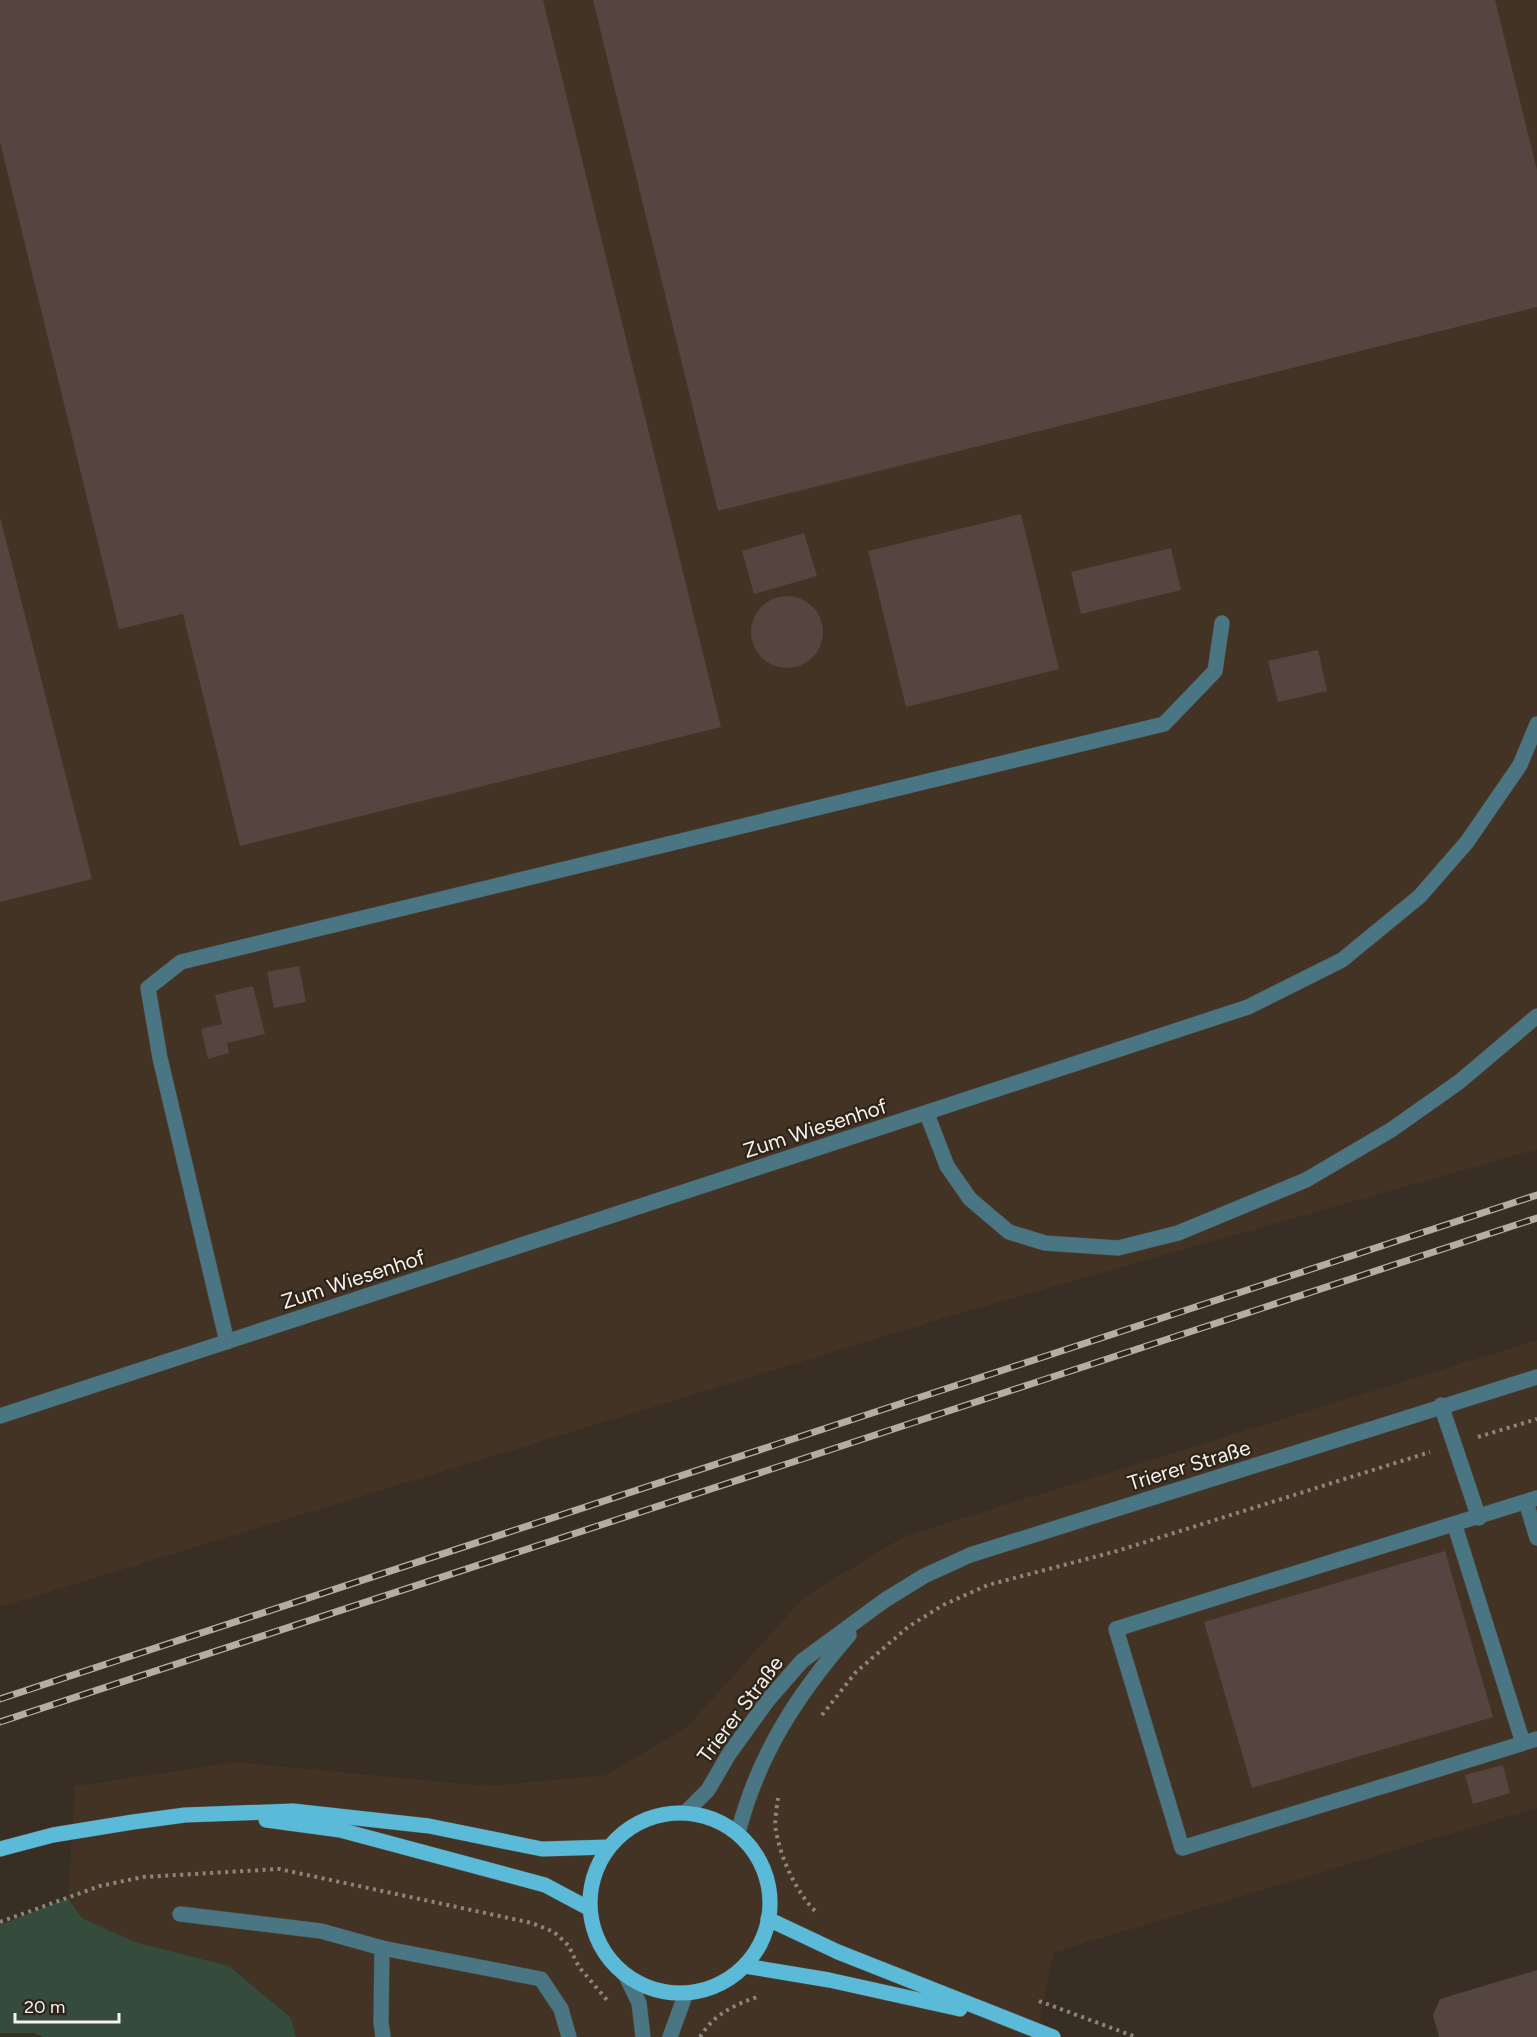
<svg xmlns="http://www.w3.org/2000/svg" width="1537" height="2037" font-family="Figtree,sans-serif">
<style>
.built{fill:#423324}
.green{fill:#354c3c}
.building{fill:#544540}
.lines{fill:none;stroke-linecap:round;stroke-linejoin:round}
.minor-casing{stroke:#534940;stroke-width:16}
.major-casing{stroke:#534940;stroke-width:16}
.path{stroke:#8d857c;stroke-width:4;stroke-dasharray:3 4.5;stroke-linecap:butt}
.minor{stroke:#4a7583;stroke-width:15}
.major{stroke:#5bbad7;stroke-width:15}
.rail-casing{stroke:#b5ada5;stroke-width:7}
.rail{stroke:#2d241a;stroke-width:4.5;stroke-dasharray:14;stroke-linecap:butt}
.labels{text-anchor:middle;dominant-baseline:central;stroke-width:4.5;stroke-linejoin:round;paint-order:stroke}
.street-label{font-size:21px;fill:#f8f1eb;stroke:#2d241a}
</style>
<rect width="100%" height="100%" fill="#382e24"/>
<g class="built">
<polygon points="0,0 1537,0 1537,1149 947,1317 0,1607"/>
<polygon points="1537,1340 1537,1808 1054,1952 1036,2037 296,2037 291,2018 229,1966 135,1942 82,1918 68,1898 75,1786 236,1762 486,1786 606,1775 687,1727 804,1597 905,1536"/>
</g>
<polygon class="green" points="68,1898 82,1918 135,1942 229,1966 291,2018 296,2037 43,2037 34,2033 0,2033 0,1925"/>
<g class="building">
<polygon points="0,0 543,0 721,727 240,846 183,614 119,629 0,142"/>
<polygon points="593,0 1495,0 1537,170 1537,307 718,511"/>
<polygon points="1021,514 1059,669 906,707 868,551"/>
<polygon points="0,517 92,879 0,902"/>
<polygon points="804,533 817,576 754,594 742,551"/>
<polygon points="1171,548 1181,590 1081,614 1071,572"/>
<circle cx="787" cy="632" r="36"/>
<polygon points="1318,650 1327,691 1278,702 1268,661"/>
<polygon points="299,966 306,1002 274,1008 267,972"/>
<polygon points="253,986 265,1034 227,1043 229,1053 208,1059 201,1029 222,1024 215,995"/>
<polygon points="1445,1551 1493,1717 1252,1788 1204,1622"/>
<polygon points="1503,1765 1510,1793 1473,1804 1465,1775"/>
<polygon points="1537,1970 1537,2037 1439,2037 1433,2015 1440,1999"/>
</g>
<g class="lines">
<g class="minor-casing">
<g id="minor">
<polyline points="927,1114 947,1166 970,1199 1009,1232 1045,1243 1118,1248 1178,1233 1306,1180 1391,1130 1459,1082 1537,1016"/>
<polyline points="227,1342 160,1058 148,988 181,962 1164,724 1215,671 1222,623"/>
<polyline points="1441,1405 1479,1518"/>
<polyline points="0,1416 1248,1007 1342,960 1420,896 1467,842 1520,765 1537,724"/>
<polyline points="1537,1498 1116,1629 1182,1848 1537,1739"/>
<polyline points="1526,1502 1537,1538"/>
<polyline points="1455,1526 1523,1743"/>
<polyline points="685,1813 708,1790 729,1754 768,1700 802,1661 885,1600 924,1576 970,1555 1537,1377"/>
<path d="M738 1833C758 1755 797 1695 849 1635"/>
<polyline points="180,1914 321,1931 382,1948 541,1979 561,2009 569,2037"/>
<polyline points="382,1948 381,2022 383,2037"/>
<polyline points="626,1976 639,2003 643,2037"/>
<polyline points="670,2037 686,1993"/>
</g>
</g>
<g class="major-casing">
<g id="major">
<circle cx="680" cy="1903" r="90"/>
<polyline points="266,1820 340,1830 545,1885 590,1909"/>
<polyline points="0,1849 53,1835 133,1822 185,1815 293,1811 429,1826 542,1849 609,1847"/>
<polyline points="768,1919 838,1952 1053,2037"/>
<polyline points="745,1966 829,1980 960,2009"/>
</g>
</g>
<g class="path">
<polyline points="1478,1437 1537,1419"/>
<polyline points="822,1715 856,1672 908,1627 943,1605 988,1585 1117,1551 1430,1452"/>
<path d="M778 1798C777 1808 774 1821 776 1831 781 1859 796 1892 816 1912"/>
<polyline points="0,1922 100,1886 143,1877 279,1869 532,1923 554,1932 568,1945 579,1967 607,2000"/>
<polyline points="1039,2001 1136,2037"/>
<path d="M700 2037C715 2013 734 2005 760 1996"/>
</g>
<use href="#minor" class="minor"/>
<use href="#major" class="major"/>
<g class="rail-casing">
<g id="rail">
<polyline points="0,1699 1537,1195"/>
<polyline points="0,1722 1537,1218"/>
</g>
</g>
<use href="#rail" class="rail"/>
</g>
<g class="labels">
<g class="street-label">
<text transform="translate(815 1128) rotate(-18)">Zum Wiesenhof</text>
<text transform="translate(353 1279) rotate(-18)">Zum Wiesenhof</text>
<text transform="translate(1189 1465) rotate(-17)">Trierer Straße</text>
<text transform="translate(740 1709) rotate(-53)">Trierer Straße</text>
</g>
</g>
<path d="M15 2013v9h104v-9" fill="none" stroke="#f8f1eb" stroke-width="3"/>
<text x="24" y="2013" font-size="18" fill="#f8f1eb" stroke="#2d241a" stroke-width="4.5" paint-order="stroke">20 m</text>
</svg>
